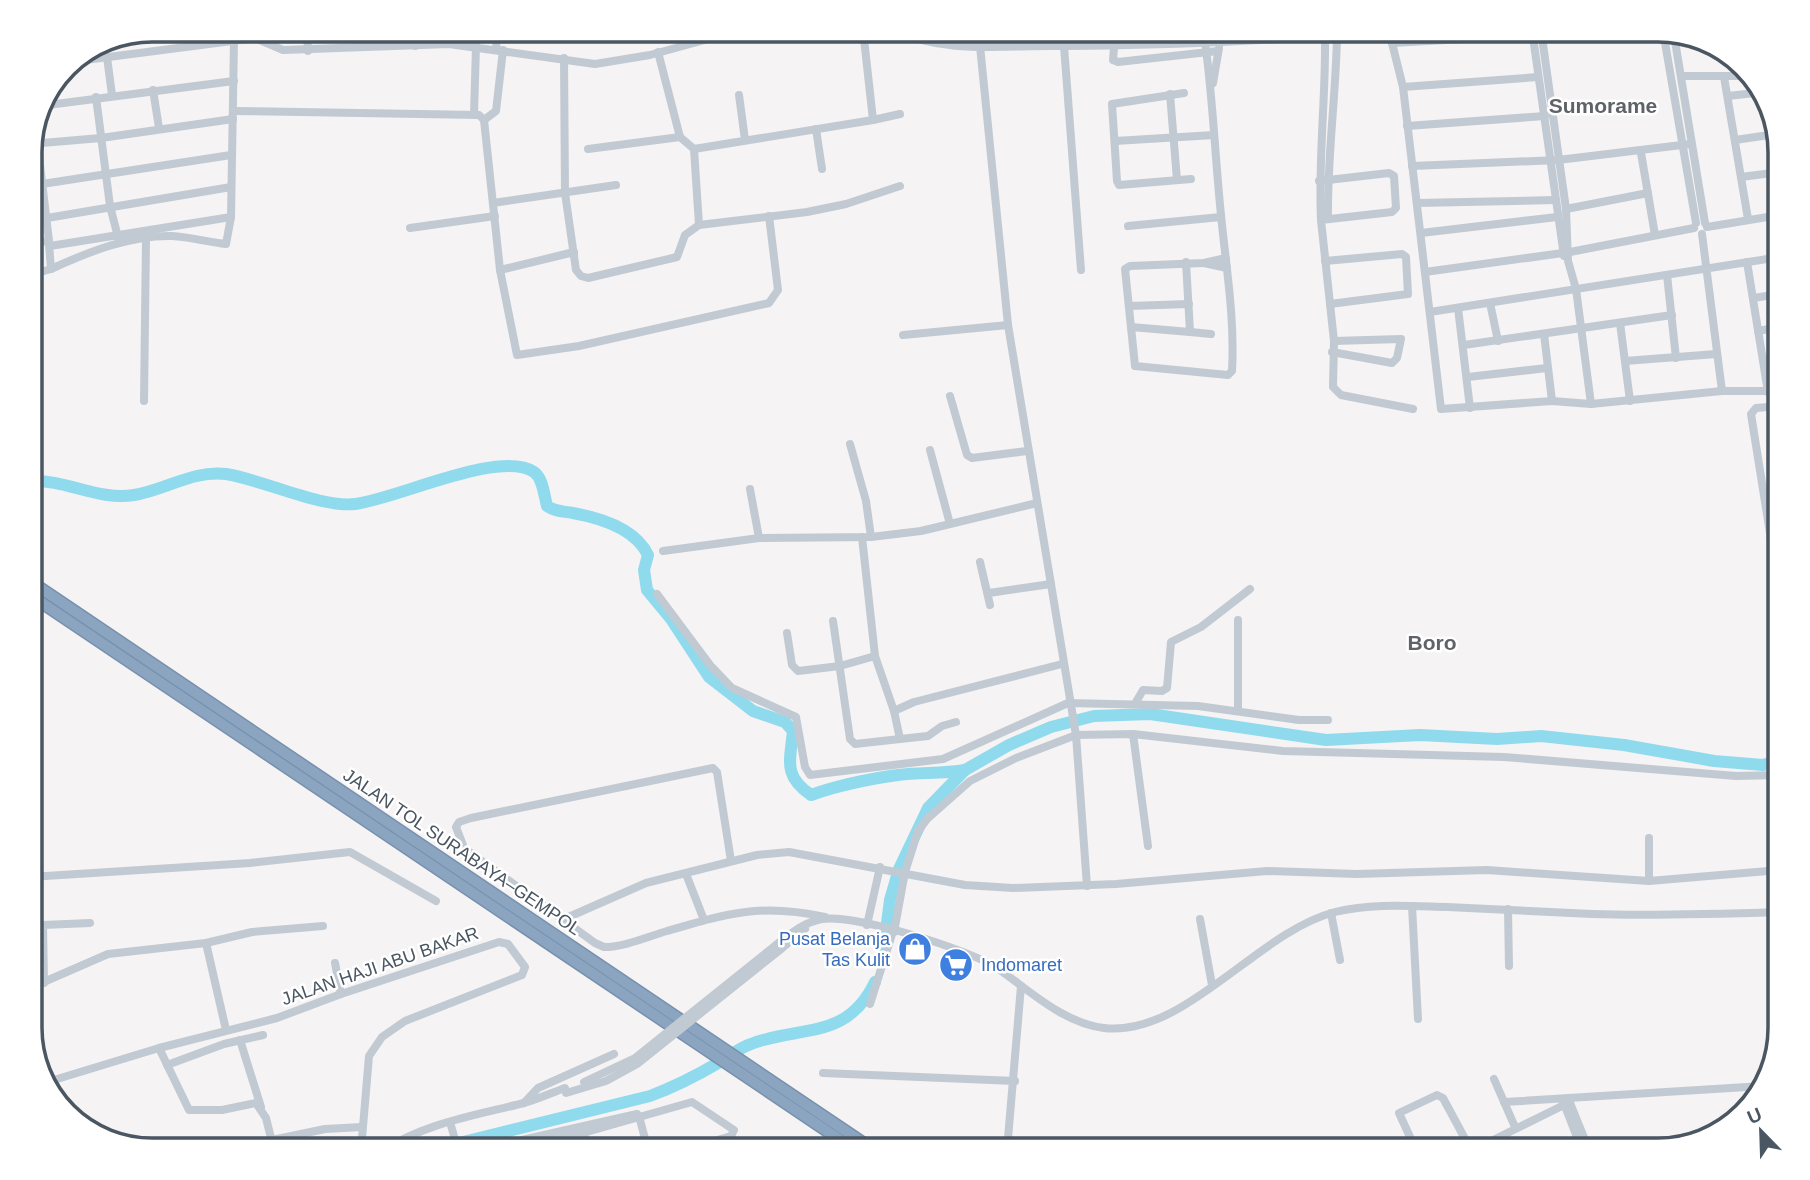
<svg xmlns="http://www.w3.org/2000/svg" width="1810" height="1180" font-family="Helvetica,sans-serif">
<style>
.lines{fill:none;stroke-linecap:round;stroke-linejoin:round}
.river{stroke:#90daee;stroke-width:12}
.highway-casing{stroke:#7690ad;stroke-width:13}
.minor{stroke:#c1cad2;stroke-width:8}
.highway{stroke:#8ba5c1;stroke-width:10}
.minor-bridge{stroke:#c1cad2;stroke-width:8}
.labels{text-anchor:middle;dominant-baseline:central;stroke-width:5;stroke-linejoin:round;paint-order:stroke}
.street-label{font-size:18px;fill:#4a5661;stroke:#fff}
.shop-label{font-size:18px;fill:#366cbe;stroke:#fff;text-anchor:end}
.quarter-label{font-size:21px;font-weight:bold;fill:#5f6368;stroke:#fff}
.rim{fill:none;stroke:#4a5661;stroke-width:3.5}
</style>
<rect width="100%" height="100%" fill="#f5f3f3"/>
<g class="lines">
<g class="river">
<path d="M30 481C66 479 98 501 134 495 165 490 193 470 226 474 264 480 320 508 355 504 397 499 500 449 534 472 543 478 544 495 547 506 556 512 562 511 573 513 601 518 635 528 648 555L644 570 647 590 671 619 709 677 753 711 785 722 793 731C790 761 783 776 811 795 839 785 869 779 898 775 920 772 942 774 965 770"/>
<polyline points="882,961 890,900 899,869 928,808 965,770 1009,745 1051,727 1094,716 1150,714 1326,740 1420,735 1497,739 1541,736 1624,745 1714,761 1763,765 1780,760"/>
<path d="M431 1150 650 1096C674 1087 696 1076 718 1063 728 1057 739 1048 751 1044 800 1025 847 1041 875 982"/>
</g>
<g class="highway-casing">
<g id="highway">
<polyline points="30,581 874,1150"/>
<polyline points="30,595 855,1150"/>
</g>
</g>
<g class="minor">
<polyline points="252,30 255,38 283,50 449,44 595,64 650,55 741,30"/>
<polyline points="307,30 308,51"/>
<polyline points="414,30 415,46"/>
<polyline points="494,30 497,49"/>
<path d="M893 30C941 53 998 46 1050 46 1184 46 1317 37 1451 30"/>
<polyline points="990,30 990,47"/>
<polyline points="1532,30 1564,256"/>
<polyline points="1541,30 1566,209 1568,261 1576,289 1591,404"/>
<polyline points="1663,31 1696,223"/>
<polyline points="1674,35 1705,223"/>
<polyline points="1392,39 1392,43 1537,35"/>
<path d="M1205 42C1213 99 1215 157 1221 215 1226 267 1235 318 1232 371L1228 375 1135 366 1125 269 1130 266 1204 263 1226 258"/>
<polyline points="1392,43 1403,87 1441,409 1552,401 1591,404 1722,391 1780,391"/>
<polyline points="980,46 1008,325 1076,735 1087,886"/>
<polyline points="1064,46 1081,270"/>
<polyline points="1114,48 1113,60 1118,62 1218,51"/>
<polyline points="658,52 680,137 694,149 699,225"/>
<polyline points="107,57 112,95"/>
<polyline points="564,58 565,193 576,270 581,276 588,278 677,257 685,235 699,225 807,212 846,204 900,186"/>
<polyline points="70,62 255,38"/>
<polyline points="1681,76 1750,76"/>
<polyline points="1724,77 1748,219"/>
<polyline points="1213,83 1219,48"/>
<polyline points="1403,87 1538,77"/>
<polyline points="153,90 159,128"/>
<polyline points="1184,93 1112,104 1117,181 1119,185 1191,179"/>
<polyline points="1170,94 1177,180"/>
<polyline points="739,95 745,140"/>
<polyline points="1728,96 1764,92"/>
<polyline points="96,97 110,206 119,241"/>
<polyline points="48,105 234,81"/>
<polyline points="233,111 479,115 484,120 500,270 574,252"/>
<polyline points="474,115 476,46"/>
<polyline points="484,120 496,111 503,50"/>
<polyline points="873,120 900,114"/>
<polyline points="1407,126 1545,116"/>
<polyline points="816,129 822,169"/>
<polyline points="1735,140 1776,134"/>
<polyline points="1115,141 1214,135"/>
<polyline points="30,144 101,138 233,119"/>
<polyline points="588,149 680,137"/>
<polyline points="694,149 873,120 863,30"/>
<polyline points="1641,153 1655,235"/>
<polyline points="1412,166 1558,160 1690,144"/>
<polyline points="1741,177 1780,172"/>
<polyline points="30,180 41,179"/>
<polyline points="1319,181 1389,173 1394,176 1396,208 1392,212 1321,220 1334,341 1333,387 1341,395 1413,409"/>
<polyline points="42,184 231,155"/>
<polyline points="493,203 616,185"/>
<polyline points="1417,203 1555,200"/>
<polyline points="1566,209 1648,193"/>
<polyline points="30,211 45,209"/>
<polyline points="47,218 231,187"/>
<path d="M1328 219C1327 157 1336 97 1337 35"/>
<path d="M1321 220C1318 158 1326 98 1325 36"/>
<polyline points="1128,226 1221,217"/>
<polyline points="1707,227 1780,215"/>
<polyline points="410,228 495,216"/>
<polyline points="1421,233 1557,217"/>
<polyline points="1702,234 1722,391"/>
<polyline points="30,243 49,241 36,131"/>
<path d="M49 244 51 269C88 252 130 235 172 236 190 237 208 242 226 244L231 217"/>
<polyline points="50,246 231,217 234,40"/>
<polyline points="1325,261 1402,254 1406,257 1408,294 1330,304"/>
<polyline points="1747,262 1768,392"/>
<polyline points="1204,263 1227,268"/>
<polyline points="500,270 517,355 579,346 769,303 778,290 769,216"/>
<polyline points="1425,272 1570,252 1694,228"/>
<polyline points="30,275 51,269"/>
<polyline points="1667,275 1676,358"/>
<polyline points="1753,298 1780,294"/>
<polyline points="1490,303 1498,341"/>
<polyline points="1129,306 1189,304"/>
<polyline points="1458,308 1470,408"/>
<polyline points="1430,312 1780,257"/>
<polyline points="1620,323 1630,401"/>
<polyline points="1131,327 1190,332 1186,262"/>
<polyline points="1758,331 1780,327"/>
<polyline points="1190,332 1211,334"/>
<polyline points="1544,334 1552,401"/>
<polyline points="903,335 1008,325"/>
<polyline points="1464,345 1672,315"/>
<polyline points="1332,352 1392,363 1397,358 1401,339 1334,341"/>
<polyline points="1763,360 1780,359"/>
<polyline points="1625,361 1716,354"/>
<polyline points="1468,377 1547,368"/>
<polyline points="950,396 967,455 972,458 1027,451"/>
<polyline points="144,401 146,239"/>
<polyline points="1780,406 1756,408 1751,414 1780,596"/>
<polyline points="1774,441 1780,441"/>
<polyline points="850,444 866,501 871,537"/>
<polyline points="930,450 950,524"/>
<polyline points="750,489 759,538"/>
<polyline points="663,551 759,538 871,537 921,531 1037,503"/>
<polyline points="980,562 990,605"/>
<polyline points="989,593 1051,584"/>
<polyline points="657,594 710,665 732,688 796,717 805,767 810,775 943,759 1068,703 1198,706 1299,720 1328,720"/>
<polyline points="1238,620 1238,711"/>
<polyline points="833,621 850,739 855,744 900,739 894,711 875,656"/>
<polyline points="787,633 792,665 798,671 840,666 875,656 862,537"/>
<polyline points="1136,702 1143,690 1162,691 1167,688 1171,642 1201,627 1250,589"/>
<polyline points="894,711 914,702 1062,664"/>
<polyline points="1133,734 1148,846"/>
<polyline points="900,739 928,736 942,726 956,722"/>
<polyline points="1649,838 1649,881"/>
<path d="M731 861 717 772 713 768 471 818 459 822 456 827 464 848 595 943 604 947C624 947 647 937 667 931 728 913 761 903 825 917"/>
<polyline points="686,874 704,920"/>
<polyline points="30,877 250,863 350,852 436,901"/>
<polyline points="1412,906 1418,1019"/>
<polyline points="1508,909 1509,966"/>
<polyline points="1331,913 1340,960"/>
<polyline points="564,919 646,883 757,855 789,852 965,885 1013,888 1116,884 1267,871 1357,874 1487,870 1649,881 1780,870"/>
<polyline points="1200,919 1212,985"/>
<polyline points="867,925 880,867"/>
<polyline points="894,932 905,872 918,831 927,819 970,781 1016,758 1076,735 1133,734 1283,751 1504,757 1736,776 1780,775"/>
<polyline points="206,943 252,932 323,926"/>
<path d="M776 945C790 934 804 922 822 919 855 914 968 949 997 968 1029 990 1063 1023 1104 1028 1185 1037 1257 932 1335 912 1372 903 1409 906 1447 907 1496 909 1544 912 1592 914 1655 916 1718 914 1780 912"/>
<polyline points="781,949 805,929"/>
<polyline points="335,963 341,994"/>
<polyline points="44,983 43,925 90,923"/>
<polyline points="30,988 108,954 206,943 226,1030"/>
<polyline points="870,1004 893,931"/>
<polyline points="240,1040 261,1107"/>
<polyline points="159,1048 189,1110 222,1110 256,1103 266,1118 274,1150"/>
<polyline points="167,1065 224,1044 263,1035"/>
<polyline points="823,1073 1015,1081"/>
<polyline points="1494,1079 1515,1127"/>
<polyline points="44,1083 159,1048 277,1018 341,994 499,942 508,944 525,967 522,975 405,1021 382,1037 369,1056 361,1150"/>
<polyline points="1568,1098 1589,1150"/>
<polyline points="1563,1101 1582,1150"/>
<polyline points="1504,1102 1763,1086"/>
<polyline points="524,1103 538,1088 614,1054"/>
<polyline points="639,1116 648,1150"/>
<polyline points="450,1122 458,1150"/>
<polyline points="583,1129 588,1150"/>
<polyline points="272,1140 325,1129 362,1127"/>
<polyline points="132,1144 141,1143"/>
<polyline points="510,1146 522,1140 637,1114"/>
<path d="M384 1150C425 1123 477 1115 524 1103 538 1099 551 1093 565 1088"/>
<polyline points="493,1150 583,1133 692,1102 734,1130 731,1136 683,1150"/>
<polyline points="1007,1150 1021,986"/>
<polyline points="1243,1150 1256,1150"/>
<polyline points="1416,1150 1399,1113 1437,1095 1443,1098 1471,1150"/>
<polyline points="1473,1150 1570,1102"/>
<polyline points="1608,1150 1682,1144"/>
</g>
<use href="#highway" class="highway"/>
<g class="minor-bridge">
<polyline points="584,1082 635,1058 776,945"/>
<polyline points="566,1093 606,1081 637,1064 781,949"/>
</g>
</g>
<defs>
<g id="shop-disc" transform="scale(1.75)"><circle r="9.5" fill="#3f7fe0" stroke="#fff"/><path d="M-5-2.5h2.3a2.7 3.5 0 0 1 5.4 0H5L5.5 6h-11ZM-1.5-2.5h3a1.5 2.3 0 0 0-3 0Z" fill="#fff"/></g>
<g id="supermarket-disc" transform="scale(1.75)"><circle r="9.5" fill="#3f7fe0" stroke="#fff"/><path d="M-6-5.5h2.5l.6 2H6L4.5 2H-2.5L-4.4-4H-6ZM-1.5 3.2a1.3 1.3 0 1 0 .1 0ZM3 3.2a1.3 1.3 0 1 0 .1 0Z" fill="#fff"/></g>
</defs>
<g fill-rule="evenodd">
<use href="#shop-disc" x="915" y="949"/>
<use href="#supermarket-disc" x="956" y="965"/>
</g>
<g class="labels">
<g class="street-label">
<text transform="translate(462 852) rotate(34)">JALAN TOL SURABAYA–GEMPOL</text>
<text transform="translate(380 966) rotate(-19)">JALAN HAJI ABU BAKAR</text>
</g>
<g class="shop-label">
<text x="890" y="939">Pusat Belanja<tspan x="890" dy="21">Tas Kulit</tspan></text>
<text x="981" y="965" text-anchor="start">Indomaret</text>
</g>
<g class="quarter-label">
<text x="1603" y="105">Sumorame</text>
<text x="1432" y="642">Boro</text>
</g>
</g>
<path d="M0 0H1810V1180H0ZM152 42H1658A110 110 0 0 1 1768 152V1028A110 110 0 0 1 1658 1138H152A110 110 0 0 1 42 1028V152A110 110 0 0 1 152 42Z" fill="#fff" fill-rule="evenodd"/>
<path class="rim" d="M152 42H1658A110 110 0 0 1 1768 152V1028A110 110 0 0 1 1658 1138H152A110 110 0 0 1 42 1028V152A110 110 0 0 1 152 42Z"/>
<g transform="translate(1761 1131) rotate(337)" stroke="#ffffff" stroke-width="5" paint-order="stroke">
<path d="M0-5L12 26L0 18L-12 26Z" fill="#4a5661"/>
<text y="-10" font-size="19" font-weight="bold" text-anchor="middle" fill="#4a5661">U</text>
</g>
</svg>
